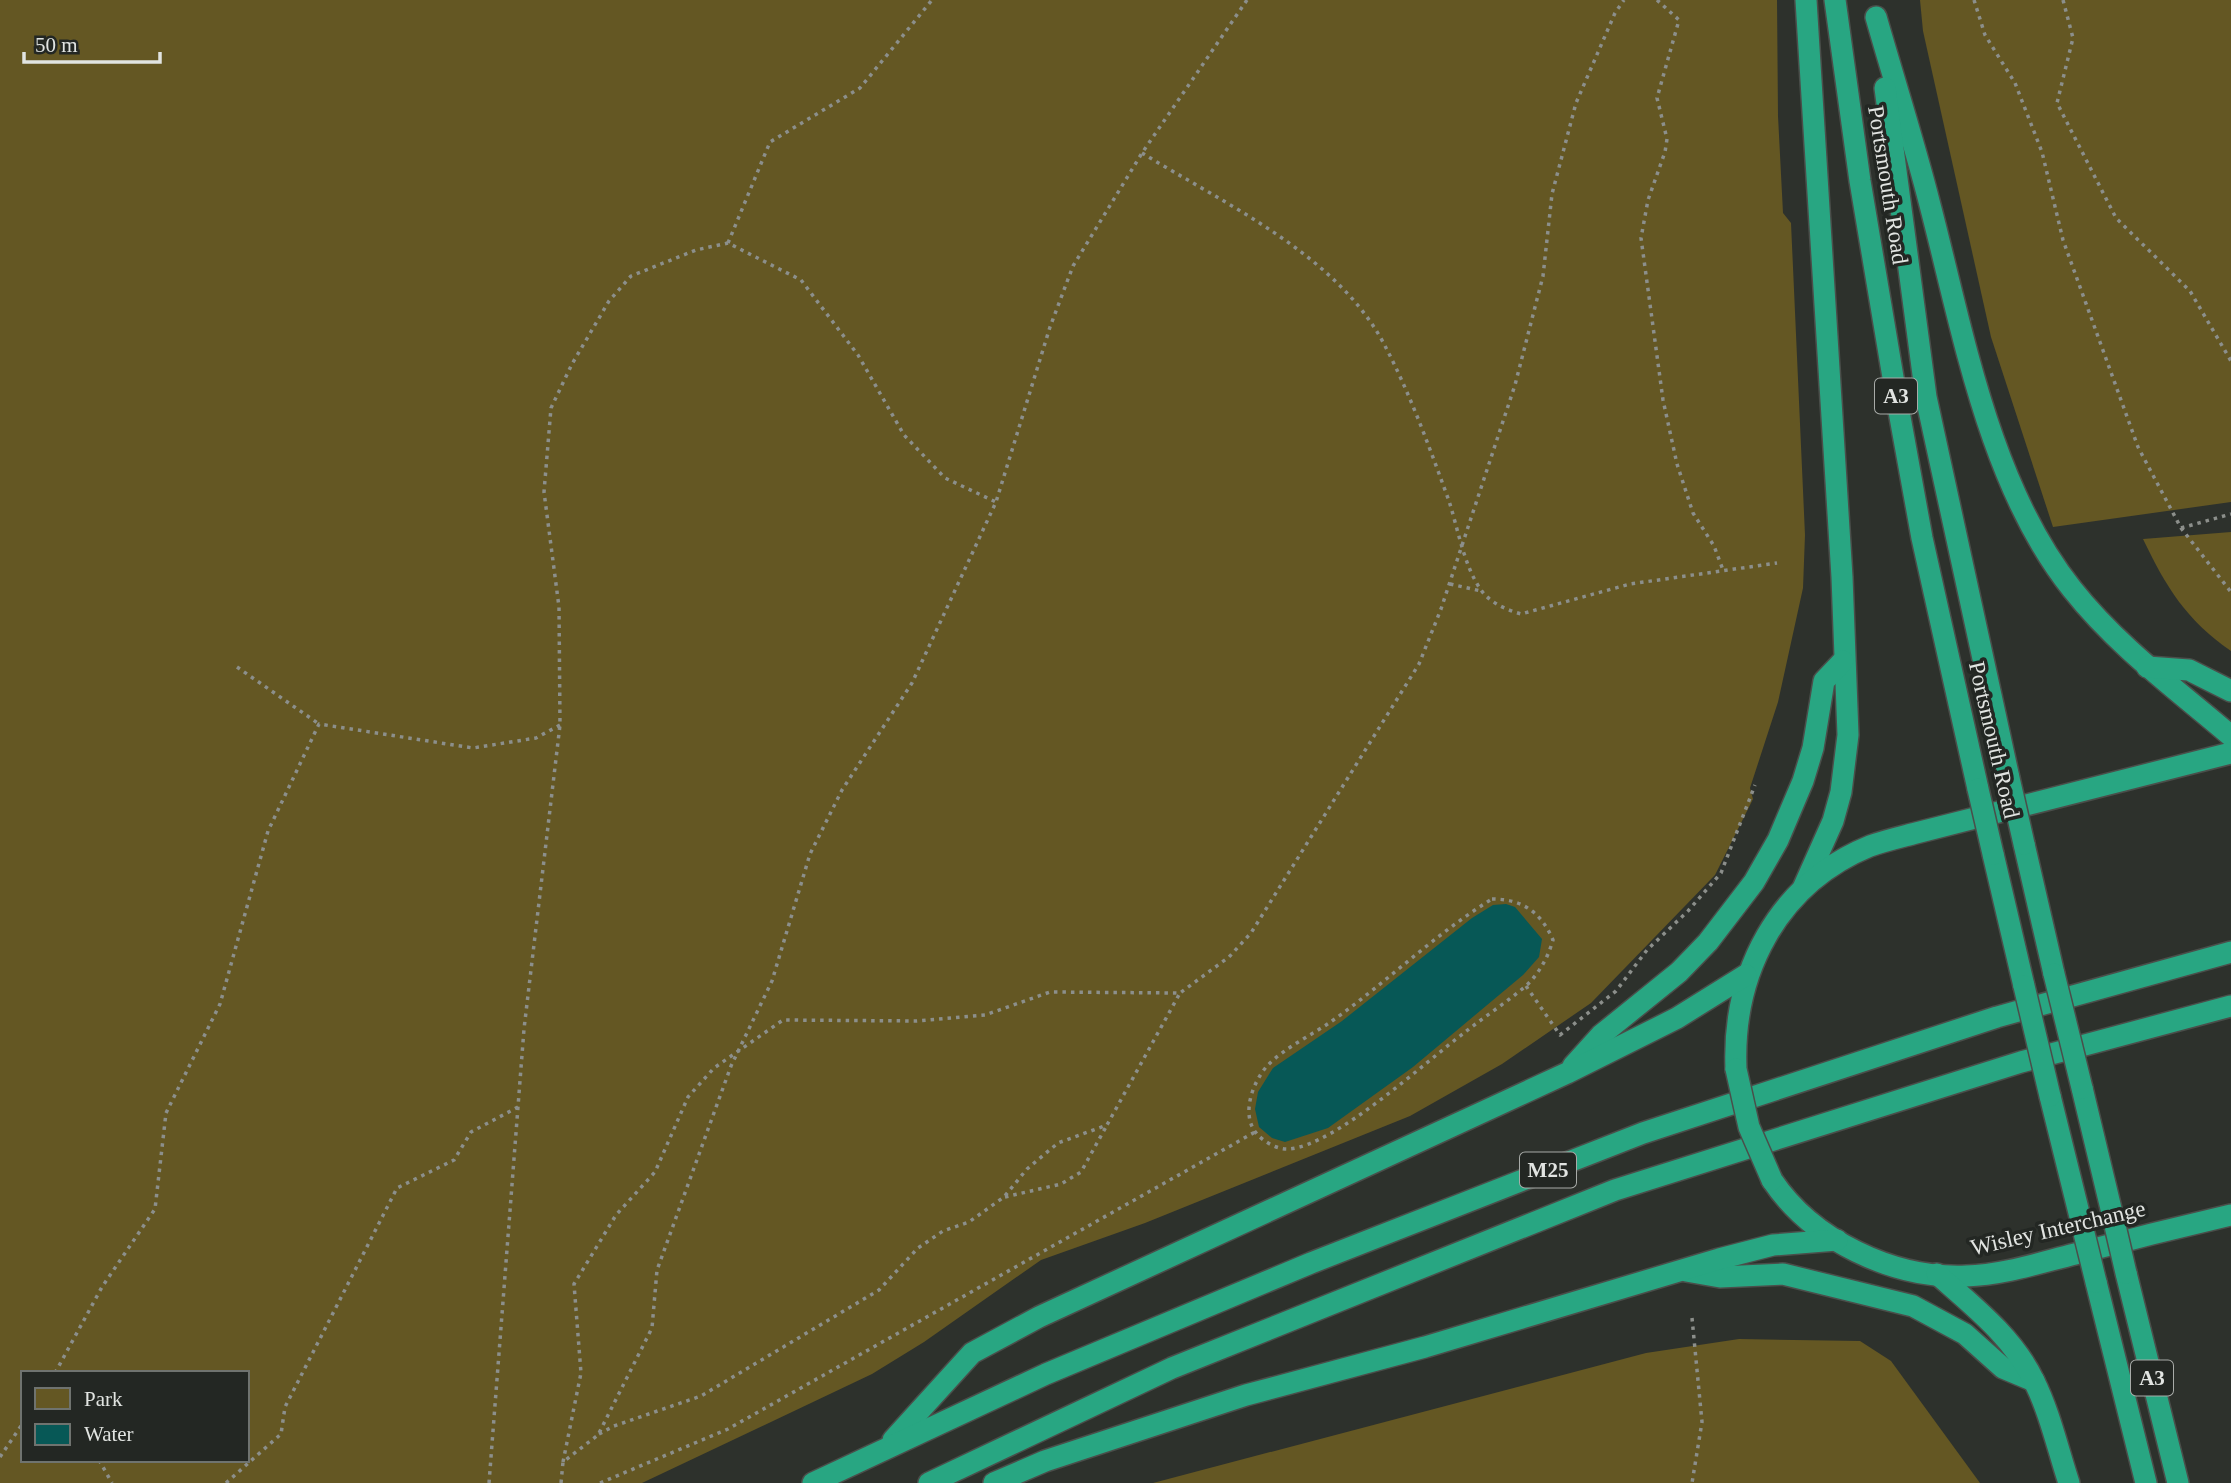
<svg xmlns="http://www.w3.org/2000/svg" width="2231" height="1483" font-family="Georgia,serif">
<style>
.green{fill:#645723;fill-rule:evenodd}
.water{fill:#075856}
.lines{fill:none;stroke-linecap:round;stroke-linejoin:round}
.highway-casing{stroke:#4a4e4a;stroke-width:24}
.path{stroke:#8c8f8b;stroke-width:3.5;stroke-dasharray:3.5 5;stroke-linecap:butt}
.highway{stroke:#28a682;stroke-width:21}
.highway-bridge-casing{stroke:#4a4e4a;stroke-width:24;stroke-linecap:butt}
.highway-bridge{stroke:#28a682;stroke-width:21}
.labels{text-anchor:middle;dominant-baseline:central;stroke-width:7;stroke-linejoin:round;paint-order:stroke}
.shield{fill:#232723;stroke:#a8aba8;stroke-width:2}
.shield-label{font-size:21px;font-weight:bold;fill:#e1e4e1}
.street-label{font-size:23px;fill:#e1e4e1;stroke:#232723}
</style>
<rect width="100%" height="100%" fill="#2d312c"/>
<g class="green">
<path d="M0 0H1777L1778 116 1783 213 1791 223 1805 535 1803 588 1778 702 1750 788 1753 799 1715 875 1591 1003 1502 1064 1410 1116 1145 1223 1041 1260 924 1342 872 1374 642 1483H0ZM23 1373H247V1460H23Z"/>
<polygon points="1920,0 2231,0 2231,502 2053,527 1991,337 1923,31"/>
<path d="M2231 532V651C2186 620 2166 587 2143 539Z"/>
<polygon points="1739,1339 1860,1341 1891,1361 1980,1483 1153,1483 1646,1353"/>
</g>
<polygon class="water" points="1506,904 1515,907 1542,939 1539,957 1523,975 1413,1067 1328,1128 1285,1142 1272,1138 1259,1127 1255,1109 1258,1092 1273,1068 1342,1021 1472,918 1493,905"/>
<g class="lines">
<g class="highway-casing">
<g id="highway">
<polyline points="1835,0 1860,181 1896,395 1922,538 1978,789"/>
<path d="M1876 17C1894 80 1914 142 1930 205 1963 331 1989 485 2072 589 2117 646 2176 689 2231 736"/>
<polyline points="1885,88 1926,397 2009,778"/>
<polyline points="2147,667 2189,670 2231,691"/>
<polyline points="2024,844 2054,974"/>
<polyline points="1993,854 2024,986"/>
<polyline points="1804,886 1833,821 1841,792 1848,735 1842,577 1806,0"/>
<polyline points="1573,1066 1601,1035 1679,972 1708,942 1754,882 1778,840 1803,781 1813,748 1824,681 1843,661"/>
<path d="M1736 1069C1732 973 1777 884 1870 846 1884 841 1901 837 1916 833L2231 753"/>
<polyline points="2082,1088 2113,1217"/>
<polyline points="2050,1096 2082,1225"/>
<path d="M1772 1180C1812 1240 1893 1279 1966 1276 2003 1275 2039 1263 2075 1254 2127 1240 2179 1227 2231 1215"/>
<polyline points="1686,1271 1720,1277 1783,1274 1913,1306 1965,1334 2003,1368 2034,1381"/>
<polyline points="2126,1273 2178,1483"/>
<path d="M1937 1274C1972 1305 2014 1338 2034 1381 2050 1413 2058 1450 2069 1483"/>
<polyline points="2096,1282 2146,1483"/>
<polyline points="893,1440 972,1353 1039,1317 1567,1073 1677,1018 1746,975"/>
<polyline points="813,1483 1046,1374 1311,1263 1643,1133 1997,1017 2231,952"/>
<polyline points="929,1483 1172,1368 1615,1190 2021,1062 2231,1006"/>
<polyline points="994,1483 1045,1461 1246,1395 1425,1347 1719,1259 1773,1245 1837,1240"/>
</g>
</g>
<g class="path">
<polyline points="1657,0 1679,20 1657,98 1667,139 1665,152 1648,200 1641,238 1663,400 1677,464 1693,513 1714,546 1723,570"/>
<polyline points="1974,0 1985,35 2015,83 2042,152 2063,240 2138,447 2181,528 2231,592"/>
<polyline points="2063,0 2073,38 2057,103 2116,218 2190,291 2231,361"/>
<path d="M1142 153C1225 204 1337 255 1384 344 1410 393 1430 449 1449 501 1458 529 1464 566 1481 590 1490 603 1507 610 1521 614L1630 584 1777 563"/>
<polyline points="728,243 770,142 860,88 932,0"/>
<polyline points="2181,528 2231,514"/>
<polyline points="1450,584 1481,591"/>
<polyline points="237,667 319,724"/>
<path d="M1492 899C1522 899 1541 912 1553 940 1548 957 1540 972 1527 985 1507 1002 1484 1017 1464 1033 1424 1063 1336 1145 1289 1149 1278 1150 1264 1142 1257 1134 1240 1115 1253 1082 1267 1066 1284 1048 1312 1035 1332 1021 1387 982 1435 934 1492 899Z"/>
<polyline points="1526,986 1560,1035 1616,991 1647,950 1688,911 1721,873 1755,785"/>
<polyline points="1005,1197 1061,1184 1081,1172 1107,1125"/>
<polyline points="1692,1318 1702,1422 1692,1483"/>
<polyline points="55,1373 102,1287 155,1209 166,1113 220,1004 268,831 319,724 473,748 536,738 560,725"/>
<polyline points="599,1434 614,1426 701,1396 879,1290 918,1248 943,1231 969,1222 1004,1197 1027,1169 1058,1143 1107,1125 1180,993"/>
<polyline points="0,1457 23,1423"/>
<polyline points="99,1460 112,1483"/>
<polyline points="563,1462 581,1373 574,1284 616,1215 655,1172 688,1097 714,1068 783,1020 917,1021 985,1015 1050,992 1180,993 1229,957 1251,933 1419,664 1441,609 1515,385 1543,276 1552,194 1576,103 1615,13 1624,0"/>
<polyline points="226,1483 281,1434 285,1407 397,1188 454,1160 471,1132 518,1107"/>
<polyline points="489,1483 524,1029 560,725 559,607 544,492 551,408 572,364 609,301 631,276 696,250 728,243 801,280 858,355 904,435 945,478 996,502"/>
<polyline points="561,1483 563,1462 598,1435 652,1328 657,1270 731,1066 772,981 810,854 842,790 912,683 996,502 1050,327 1073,266 1142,153 1247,0"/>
<polyline points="600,1483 728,1429 1255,1132"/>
</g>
<use href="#highway" class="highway"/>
<g class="highway-bridge-casing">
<g id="highway-bridge">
<polyline points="2009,778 2024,844"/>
<polyline points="1978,789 1993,854"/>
<polyline points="2054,974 2082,1088"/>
<polyline points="2024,986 2050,1096"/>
<polyline points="1736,1069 1749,1127 1772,1180"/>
<polyline points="2113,1217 2126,1273"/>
<polyline points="2082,1225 2096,1282"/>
</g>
</g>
<use href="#highway-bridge" class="highway-bridge"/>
</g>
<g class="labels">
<g class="shield">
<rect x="1875" y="378.5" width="42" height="35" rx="5"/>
<rect x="1520" y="1152.5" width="56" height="35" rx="5"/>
<rect x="2131" y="1360.5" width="42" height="35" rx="5"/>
</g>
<g class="shield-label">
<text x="1896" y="396">A3</text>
<text x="1548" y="1170">M25</text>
<text x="2152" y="1378">A3</text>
</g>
<g class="street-label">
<text transform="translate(1888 185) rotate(81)">Portsmouth Road</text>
<text transform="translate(1994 740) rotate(77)">Portsmouth Road</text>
<text transform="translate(2058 1228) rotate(-13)">Wisley Interchange</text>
</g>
</g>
<rect x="21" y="1371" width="228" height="91" fill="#232723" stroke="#6f736f" stroke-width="2"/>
<rect x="35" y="1388" width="35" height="21" fill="#645723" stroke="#6f736f" stroke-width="2"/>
<text x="84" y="1406" font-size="21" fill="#e1e4e1">Park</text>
<rect x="35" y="1424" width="35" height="21" fill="#075856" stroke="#6f736f" stroke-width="2"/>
<text x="84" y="1441" font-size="21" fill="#e1e4e1">Water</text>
<path d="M24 52v10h136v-10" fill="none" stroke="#e1e4e1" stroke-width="3.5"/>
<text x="35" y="52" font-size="21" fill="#e1e4e1" stroke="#232723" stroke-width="5" paint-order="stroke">50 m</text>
</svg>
